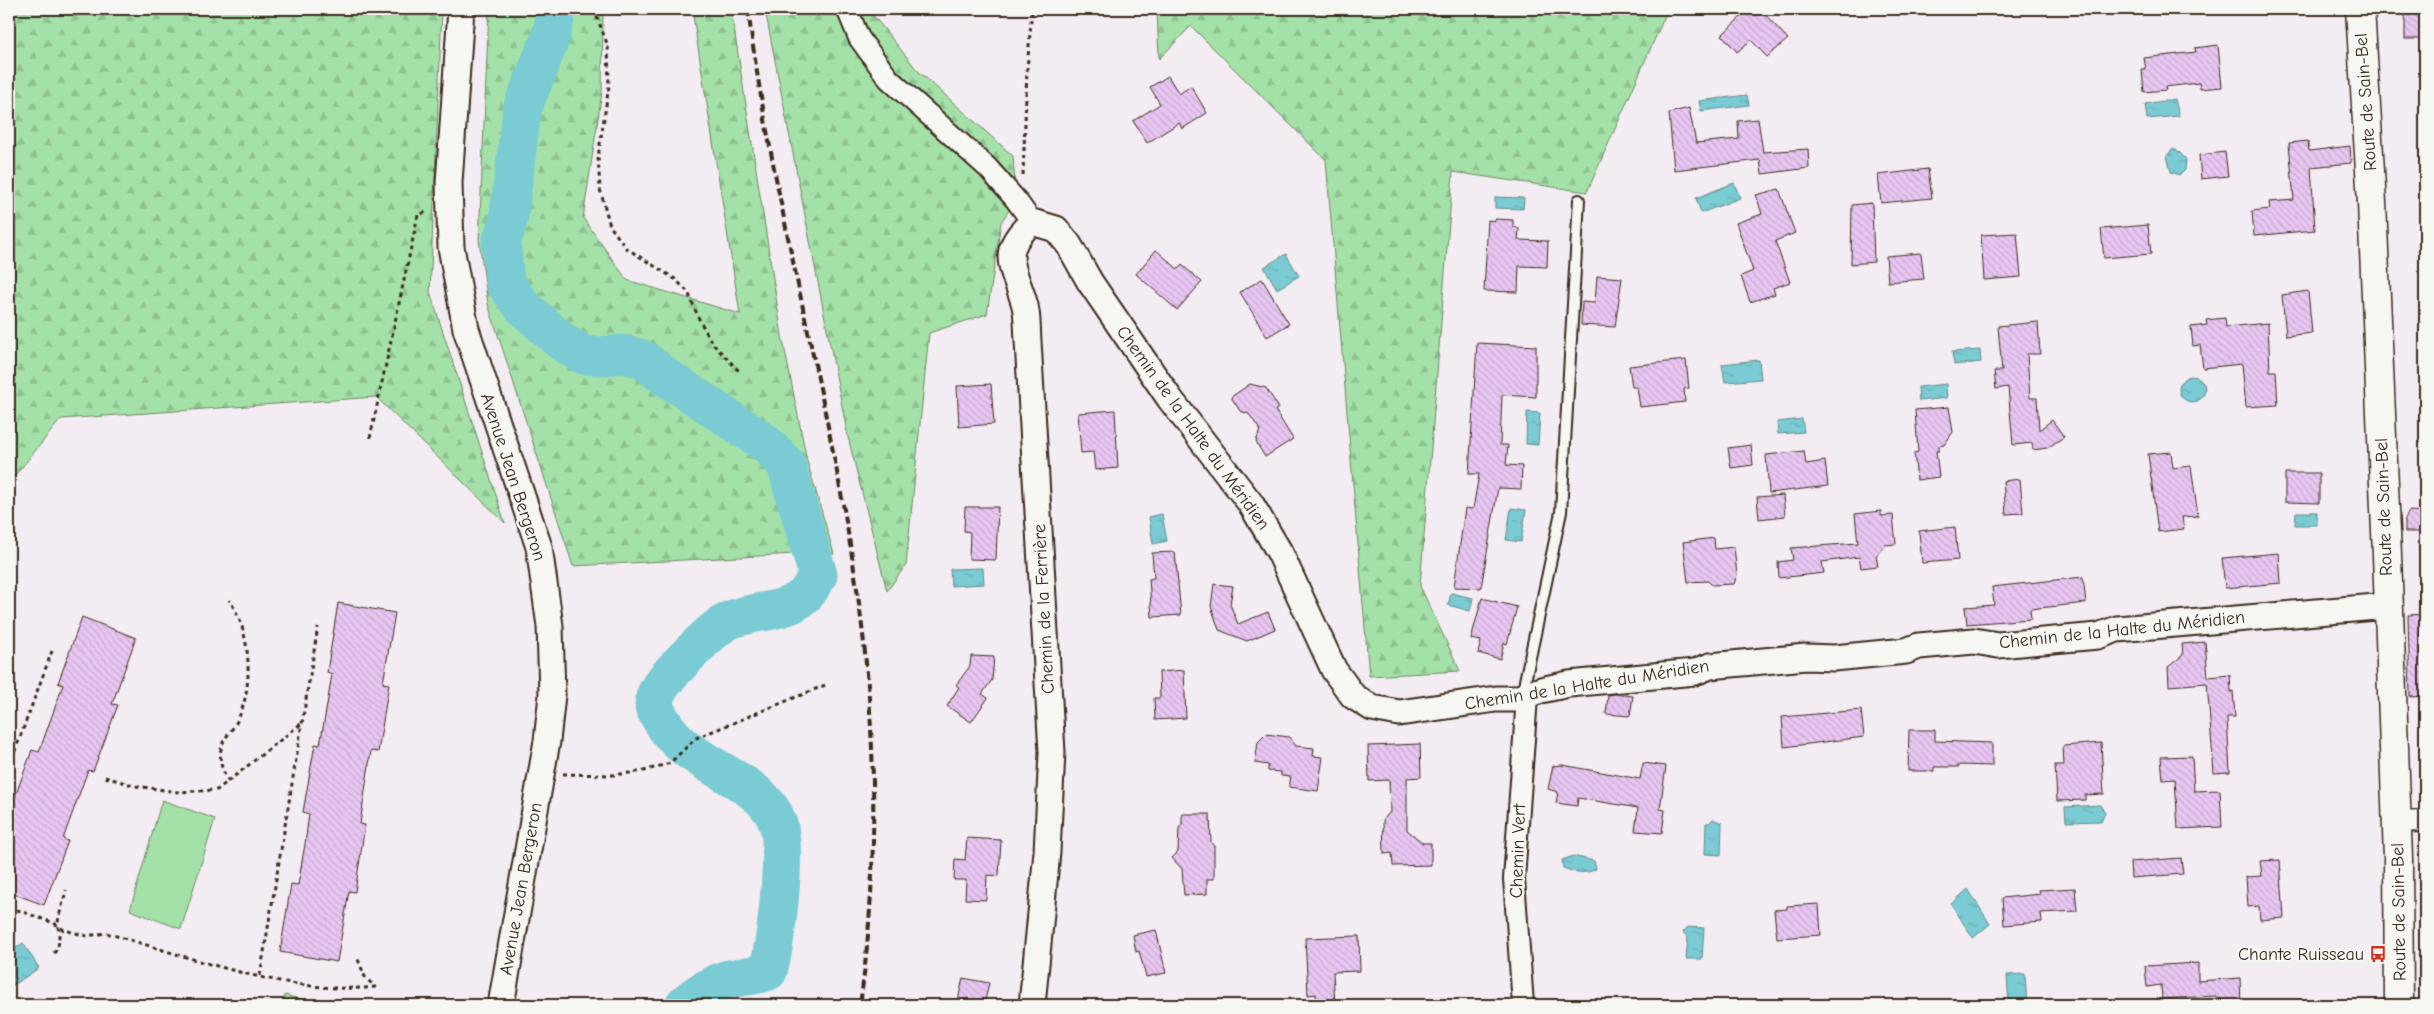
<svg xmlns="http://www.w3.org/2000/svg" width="2434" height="1014" font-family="'Comic Neue',sans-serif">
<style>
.forest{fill:url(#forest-firs);stroke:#708663}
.park{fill:url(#park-crowns);stroke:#708663}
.garden{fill:#a4e1a8;stroke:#708663}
.water{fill:url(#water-ripples);stroke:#618b8b}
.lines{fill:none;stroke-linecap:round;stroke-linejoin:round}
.river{stroke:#7acbd3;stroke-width:39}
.building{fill:url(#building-back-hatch);stroke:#3b2a1e}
.service-casing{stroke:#3b2a1e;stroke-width:14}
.minor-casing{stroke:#3b2a1e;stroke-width:24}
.tertiary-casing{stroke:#3b2a1e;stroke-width:29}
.secondary-casing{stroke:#3b2a1e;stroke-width:31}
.path{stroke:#3b2a1e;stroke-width:3;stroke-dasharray:4 4;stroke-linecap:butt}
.service{stroke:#f6f6f2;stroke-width:10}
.minor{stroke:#f6f6f2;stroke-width:20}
.tertiary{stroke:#f6f6f2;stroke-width:25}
.secondary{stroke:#f6f6f2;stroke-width:28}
.rail{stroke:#3b2a1e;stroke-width:4;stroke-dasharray:8 4;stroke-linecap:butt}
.labels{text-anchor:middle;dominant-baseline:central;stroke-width:5;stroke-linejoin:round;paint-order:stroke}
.street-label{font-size:18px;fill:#3b2a1e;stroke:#f6f6f2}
.poi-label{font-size:18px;fill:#3b2a1e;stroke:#f6f6f2;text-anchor:end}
</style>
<defs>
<pattern id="forest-firs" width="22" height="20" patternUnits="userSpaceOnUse" patternTransform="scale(1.25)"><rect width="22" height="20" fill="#a4e1a8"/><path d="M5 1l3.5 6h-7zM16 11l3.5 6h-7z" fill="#8ec190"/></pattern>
<pattern id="park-crowns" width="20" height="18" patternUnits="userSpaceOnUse" patternTransform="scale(1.25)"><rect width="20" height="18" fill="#a4e1a8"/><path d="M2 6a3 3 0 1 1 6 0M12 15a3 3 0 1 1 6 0" fill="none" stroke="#8ec190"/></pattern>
<pattern id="water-ripples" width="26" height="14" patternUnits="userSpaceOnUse" patternTransform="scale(1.25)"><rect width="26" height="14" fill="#7acbd3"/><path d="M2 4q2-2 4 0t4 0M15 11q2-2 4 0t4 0" fill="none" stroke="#6aaeb5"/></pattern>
<pattern id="building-back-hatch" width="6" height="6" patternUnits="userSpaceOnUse" patternTransform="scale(1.25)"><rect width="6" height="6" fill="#e8c6f2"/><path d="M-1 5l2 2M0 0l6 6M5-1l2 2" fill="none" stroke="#c8aacf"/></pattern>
</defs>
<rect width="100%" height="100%" fill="#f3ecf2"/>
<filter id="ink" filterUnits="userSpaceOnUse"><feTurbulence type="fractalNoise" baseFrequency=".02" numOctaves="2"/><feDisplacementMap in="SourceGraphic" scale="10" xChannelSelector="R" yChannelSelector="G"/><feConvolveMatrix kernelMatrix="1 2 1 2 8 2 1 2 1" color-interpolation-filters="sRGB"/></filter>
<g filter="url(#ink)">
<g class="forest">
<polygon points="9,9 442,9 430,292 505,523 376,397 61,419 9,483"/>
<polygon points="489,9 603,9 602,92 583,218 627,280 740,314 692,9 731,9 782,336 807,461 834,554 795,554 573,566 488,304 479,240"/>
<polygon points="765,9 868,9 918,71 1013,156 1016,200 1001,222 987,314 929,333 906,565 887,591 848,437"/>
<polygon points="1157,9 1668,9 1587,192 1453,172 1420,586 1460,671 1369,676 1326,160 1191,26 1159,59"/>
</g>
<polygon class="park" points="285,995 321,1005 284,1005"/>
<polygon class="garden" points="162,800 215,819 181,929 130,910"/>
<g class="water">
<polygon points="1747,95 1749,105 1701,111 1699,101"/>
<polygon points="2175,99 2179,116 2147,119 2145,104"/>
<polygon points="2172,149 2177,150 2186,159 2185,170 2180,175 2171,172 2167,156"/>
<polygon points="1734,183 1740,198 1701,213 1696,198"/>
<polygon points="1495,197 1524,198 1523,209 1495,208"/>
<polygon points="1286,254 1299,276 1277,289 1264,267"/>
<polygon points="1980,350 1981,362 1954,365 1952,352"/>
<polygon points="1759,360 1761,379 1725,382 1722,364"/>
<circle cx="2192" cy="389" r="13"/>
<polygon points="1946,384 1947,398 1919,401 1918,387"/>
<polygon points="1527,412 1540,413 1538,445 1526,444"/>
<polygon points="1802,419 1804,432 1778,434 1777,422"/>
<polygon points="1511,508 1526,510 1521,542 1506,540"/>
<polygon points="2296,512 2317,512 2317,525 2295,525"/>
<polygon points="1162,514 1167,541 1153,544 1149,517"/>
<polygon points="983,568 984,584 951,586 950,569"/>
<polygon points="1451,593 1473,598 1470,611 1448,605"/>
<polygon points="2100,805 2105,812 2101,821 2066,822 2065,807"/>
<polygon points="1713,819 1722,823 1721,855 1705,854 1706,823 1709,823"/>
<path d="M1573 856 1594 861 1596 869C1586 875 1573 872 1563 868L1562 860Z"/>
<polygon points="1968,889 1990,924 1973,938 1951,904"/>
<polygon points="1688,927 1704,928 1702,959 1686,959 1688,938 1683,932"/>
<polygon points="23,943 39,968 9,988 9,953"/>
<polygon points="2025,974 2027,1005 2009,1005 2007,975"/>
</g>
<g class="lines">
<path class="river" d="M553 9 555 19 550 39 522 109 508 222 501 243 505 283 523 307 562 342 584 355 602 356 623 354 643 359 660 373 764 442 786 464 818 575C814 581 809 592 803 597 782 614 751 610 728 621 714 627 665 677 658 690 656 694 654 700 654 705 654 710 660 717 662 721 688 768 760 776 777 821 788 848 776 942 768 971 754 977 739 976 725 980 710 985 695 995 684 1005"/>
</g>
<g class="building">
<polygon points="1749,9 1760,9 1788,39 1767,57 1751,40 1737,52 1722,35"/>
<rect x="2405" y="9" width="20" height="30"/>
<polygon points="2218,45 2222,87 2200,89 2199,83 2165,87 2166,90 2144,92 2142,70 2146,70 2144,58 2196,52 2195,48"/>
<polygon points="1168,76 1179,94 1191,86 1207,113 1182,129 1179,123 1147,143 1133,121 1160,104 1150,87"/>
<polygon points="1689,108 1696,143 1739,139 1738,121 1758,119 1763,152 1808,149 1809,168 1762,174 1760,160 1674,170 1669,113"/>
<polygon points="2308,141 2309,151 2350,146 2351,163 2311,167 2315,230 2254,236 2252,211 2270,209 2269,202 2294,200 2289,143"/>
<polygon points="2225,152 2228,176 2201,179 2199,155"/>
<polygon points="1928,169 1932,198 1881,203 1878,175"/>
<polygon points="1779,189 1795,233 1775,241 1790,282 1773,288 1775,294 1750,302 1741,276 1753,271 1736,223 1762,214 1756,195"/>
<polygon points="1872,203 1874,262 1851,264 1852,205"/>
<polygon points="1495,219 1513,220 1513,227 1519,228 1518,240 1548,241 1547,267 1519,266 1518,292 1484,291 1488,220 1495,221"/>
<polygon points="2148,225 2151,254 2104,258 2101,229"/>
<polygon points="2017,233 2021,277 1984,280 1981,235"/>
<polygon points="1156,250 1178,269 1182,265 1202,282 1177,310 1136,274"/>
<polygon points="1921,253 1924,279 1888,282 1886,256"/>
<polygon points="1597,276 1622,278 1615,327 1581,325 1582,302 1595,303"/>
<polygon points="1262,279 1289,324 1267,337 1240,292"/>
<polygon points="2308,291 2312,333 2286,336 2282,295"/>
<polygon points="2225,318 2226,327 2268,323 2270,371 2276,371 2278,405 2246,407 2242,364 2203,368 2200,345 2193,346 2191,327 2207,325 2206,320"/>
<polygon points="2038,322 2040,354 2027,354 2030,398 2037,398 2039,430 2052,420 2064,437 2047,448 2033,450 2032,443 2013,445 2008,387 1996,389 1994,371 2002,371 1998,326"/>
<polygon points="1477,343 1536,346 1536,397 1502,395 1500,445 1508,445 1506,465 1522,466 1521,489 1498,488 1481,588 1454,587 1465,508 1473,509 1479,474 1469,474"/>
<polygon points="1686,360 1689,388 1684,389 1685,402 1640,407 1637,387 1632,387 1629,366"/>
<polygon points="991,384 994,424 959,427 957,386"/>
<polygon points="1250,384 1266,388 1279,408 1275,410 1293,439 1265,457 1256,442 1260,430 1249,414 1240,411 1231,397"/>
<polygon points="1949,407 1953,432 1944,445 1939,446 1939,451 1936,451 1939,477 1917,480 1914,453 1918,452 1915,410"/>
<polygon points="1115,410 1118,468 1095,470 1093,452 1081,453 1078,413"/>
<polygon points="1751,445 1753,465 1731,468 1728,448"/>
<polygon points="1804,451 1806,464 1825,461 1828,486 1769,493 1766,455"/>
<polygon points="2171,452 2173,468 2191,466 2198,516 2182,517 2184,529 2158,532 2148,454"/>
<polygon points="2285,473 2319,473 2319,503 2285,502"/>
<polygon points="2020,479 2023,513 2006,514 2003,481"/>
<polygon points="1783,495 1785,516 1759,519 1757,497"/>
<polygon points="965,507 998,507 996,560 969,559 970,532 964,531"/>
<polygon points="1881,511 1881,516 1893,515 1896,544 1885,545 1876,556 1878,566 1861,568 1859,557 1822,562 1824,573 1779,578 1778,562 1793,560 1791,548 1858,543 1855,514"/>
<polygon points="2409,511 2425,512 2425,532 2405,532 2405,519"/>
<polygon points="1955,527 1958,560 1922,563 1919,531"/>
<polygon points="1714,538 1715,549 1734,547 1737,575 1734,584 1712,585 1708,581 1688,582 1683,542"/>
<polygon points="1175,552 1181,615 1152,617 1149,579 1154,578 1152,553"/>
<polygon points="2279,553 2281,583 2225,588 2222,558"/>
<polygon points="2083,577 2086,603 2030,609 2031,619 1967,624 1965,607 1994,605 1992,587"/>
<polygon points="1214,584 1233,586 1230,604 1238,624 1268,612 1275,629 1247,641 1219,630 1211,606"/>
<polygon points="1482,598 1517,607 1507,644 1504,643 1500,659 1478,653 1481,641 1471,639"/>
<polygon points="338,603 395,613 383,683 389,684 378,752 371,751 360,824 365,825 355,892 349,891 337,962 280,952 291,884 298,885 305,844 309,814 303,812 315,744 320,745 328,699 332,674 327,672"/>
<polygon points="2425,614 2425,696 2410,697 2408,615"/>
<polygon points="82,617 136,638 112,704 118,705 93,771 88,770 63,839 68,841 44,905 9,892 9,832 14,818 9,816 9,813 32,750 39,752 63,685 58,683"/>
<polygon points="2205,642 2208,677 2230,675 2231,692 2233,691 2235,717 2227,717 2230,772 2214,773 2207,683 2169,686 2168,667 2183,655 2182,644"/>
<polygon points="971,656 994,657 992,680 982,694 988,698 971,722 947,706 959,687 956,685 970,666"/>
<polygon points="1184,670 1186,718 1155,720 1154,698 1160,698 1159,672"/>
<polygon points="1615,694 1633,696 1630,716 1606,714 1608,695"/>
<polygon points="1861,710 1864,737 1784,747 1782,717"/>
<polygon points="1909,730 1935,730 1935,741 1992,743 1992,766 1959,765 1959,767 1934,767 1934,771 1908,771"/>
<polygon points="1266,734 1289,737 1296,746 1314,748 1313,756 1323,757 1318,791 1289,787 1291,777 1281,776 1281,772 1268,771 1268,765 1255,763 1258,742"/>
<polygon points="2101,743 2104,794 2085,795 2085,800 2057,801 2055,765 2064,765 2063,746"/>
<polygon points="1420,744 1421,777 1407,778 1407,830 1423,843 1431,843 1431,865 1393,866 1392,853 1384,854 1383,820 1390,812 1389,780 1369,781 1368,746"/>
<polygon points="2192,756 2194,791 2220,790 2222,827 2178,829 2175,779 2163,780 2161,757"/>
<polygon points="1643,763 1666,766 1660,809 1665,810 1662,833 1635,831 1638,808 1578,798 1577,806 1556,803 1558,792 1548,789 1553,766 1562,765 1640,779"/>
<polygon points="1182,814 1210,814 1211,842 1214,846 1214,879 1207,879 1207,894 1184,895 1182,869 1172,858 1178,852 1179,828 1182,825"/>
<polygon points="967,838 1001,840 999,876 987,875 986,900 965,899 966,880 954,880 955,859 965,860"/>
<polygon points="2181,858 2183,874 2131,878 2130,862"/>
<polygon points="2280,860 2284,918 2260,920 2259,906 2248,907 2246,877 2262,876 2260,861"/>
<polygon points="2075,888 2077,911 2041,913 2042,922 2004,925 2002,898 2040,894 2039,890"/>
<polygon points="1819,904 1821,935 1777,938 1774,910 1787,909 1787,906"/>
<polygon points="1156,930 1166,973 1146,977 1139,951 1136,952 1133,935"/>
<polygon points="1359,936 1360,971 1333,972 1335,1005 1316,1005 1316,994 1308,995 1305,938"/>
<polygon points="2198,963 2198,981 2240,978 2241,1005 2224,1005 2224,1002 2217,1003 2216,996 2162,999 2161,985 2147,987 2145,966"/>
<polygon points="963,978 989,983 984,1005 957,1005"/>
</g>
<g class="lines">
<g class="service-casing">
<polyline id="service" points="1526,696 1525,681 1561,512 1579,200"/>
</g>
<g class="minor-casing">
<g id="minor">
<polyline points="847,9 859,38 889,79 988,168 1016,200 1032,222"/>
<polyline points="2397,822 2425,821"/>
<polyline points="1523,1005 1514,879 1527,697"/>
</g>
</g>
<g class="tertiary-casing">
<g id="tertiary">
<polyline points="461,9 449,183 451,247 466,329 539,547 550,626 552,695 547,741 501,1005"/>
<path d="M1032 1005 1047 852 1052 752 1028 341C1027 328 1028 314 1024 302 1013 266 998 252 1032 222L1056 229 1069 245 1090 282 1170 399 1251 504 1280 553 1334 670 1353 696 1372 708 1399 713 1496 699H1515L1541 690 1569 684 1695 672 1710 666 1806 657 1834 658 1906 651 1919 646 1974 641 1998 645 2098 636 2117 629 2388 606"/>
</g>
</g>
<g class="secondary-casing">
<polyline id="secondary" points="2360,9 2372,203 2387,555 2398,858 2399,1005"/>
</g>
<g class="path">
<polyline points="594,9 608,46 609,86 598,157 600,189 610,226 626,248 675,279 688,292 699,319 712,343 739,371"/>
<polyline points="1023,175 1027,70 1032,9"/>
<polyline points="370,438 418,215 426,212"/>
<polyline points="9,767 52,651"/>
<polyline points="563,774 613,775 644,771 670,763 696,738 828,684"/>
<polyline points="105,777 136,786 178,792 217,790 302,723"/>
<path d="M229 782C222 772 219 761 221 749 222 739 234 729 238 719 254 686 251 630 229 600"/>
<path d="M9 907 54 923 64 930 87 936 106 933C188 956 290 996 375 987L365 977 357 957"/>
<path d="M54 953C61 945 59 935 58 926 57 919 65 898 66 890"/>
<polyline points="260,976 318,627"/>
</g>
<use href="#service" class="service"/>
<use href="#minor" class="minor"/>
<use href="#tertiary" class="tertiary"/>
<use href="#secondary" class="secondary"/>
<path class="rail" d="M748 9C773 207 830 399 858 596 877 730 879 871 860 1005"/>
</g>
</g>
<defs>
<g id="bus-bare" transform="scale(1.35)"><path d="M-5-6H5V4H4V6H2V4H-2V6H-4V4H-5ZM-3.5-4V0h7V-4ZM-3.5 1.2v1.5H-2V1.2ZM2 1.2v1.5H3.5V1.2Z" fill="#c8321e" stroke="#f6f6f2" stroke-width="2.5" paint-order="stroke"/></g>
</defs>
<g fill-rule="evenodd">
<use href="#bus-bare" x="2378" y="954"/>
</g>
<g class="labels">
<g class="street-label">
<text transform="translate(2366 102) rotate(-94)">Route de Sain-Bel</text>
<text transform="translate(1193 428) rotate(54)">Chemin de la Halte du Méridien</text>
<text transform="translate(513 477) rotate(72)">Avenue Jean Bergeron</text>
<text transform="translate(2384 507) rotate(-92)">Route de Sain-Bel</text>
<text transform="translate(1044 609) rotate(-93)">Chemin de la Ferrière</text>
<text transform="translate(2122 630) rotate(-6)">Chemin de la Halte du Méridien</text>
<text transform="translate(1587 685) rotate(-9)">Chemin de la Halte du Méridien</text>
<text transform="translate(1518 851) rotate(-88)">Chemin Vert</text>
<text transform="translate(521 889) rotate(-80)">Avenue Jean Bergeron</text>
<text transform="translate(2399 912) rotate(-91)">Route de Sain-Bel</text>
</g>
<g class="poi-label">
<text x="2364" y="954">Chante Ruisseau</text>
</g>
</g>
<rect width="2434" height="1014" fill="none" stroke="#f6f6f2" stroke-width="30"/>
<rect x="15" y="15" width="2404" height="984" fill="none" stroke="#3b2a1e" stroke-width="2" filter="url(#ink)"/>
</svg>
